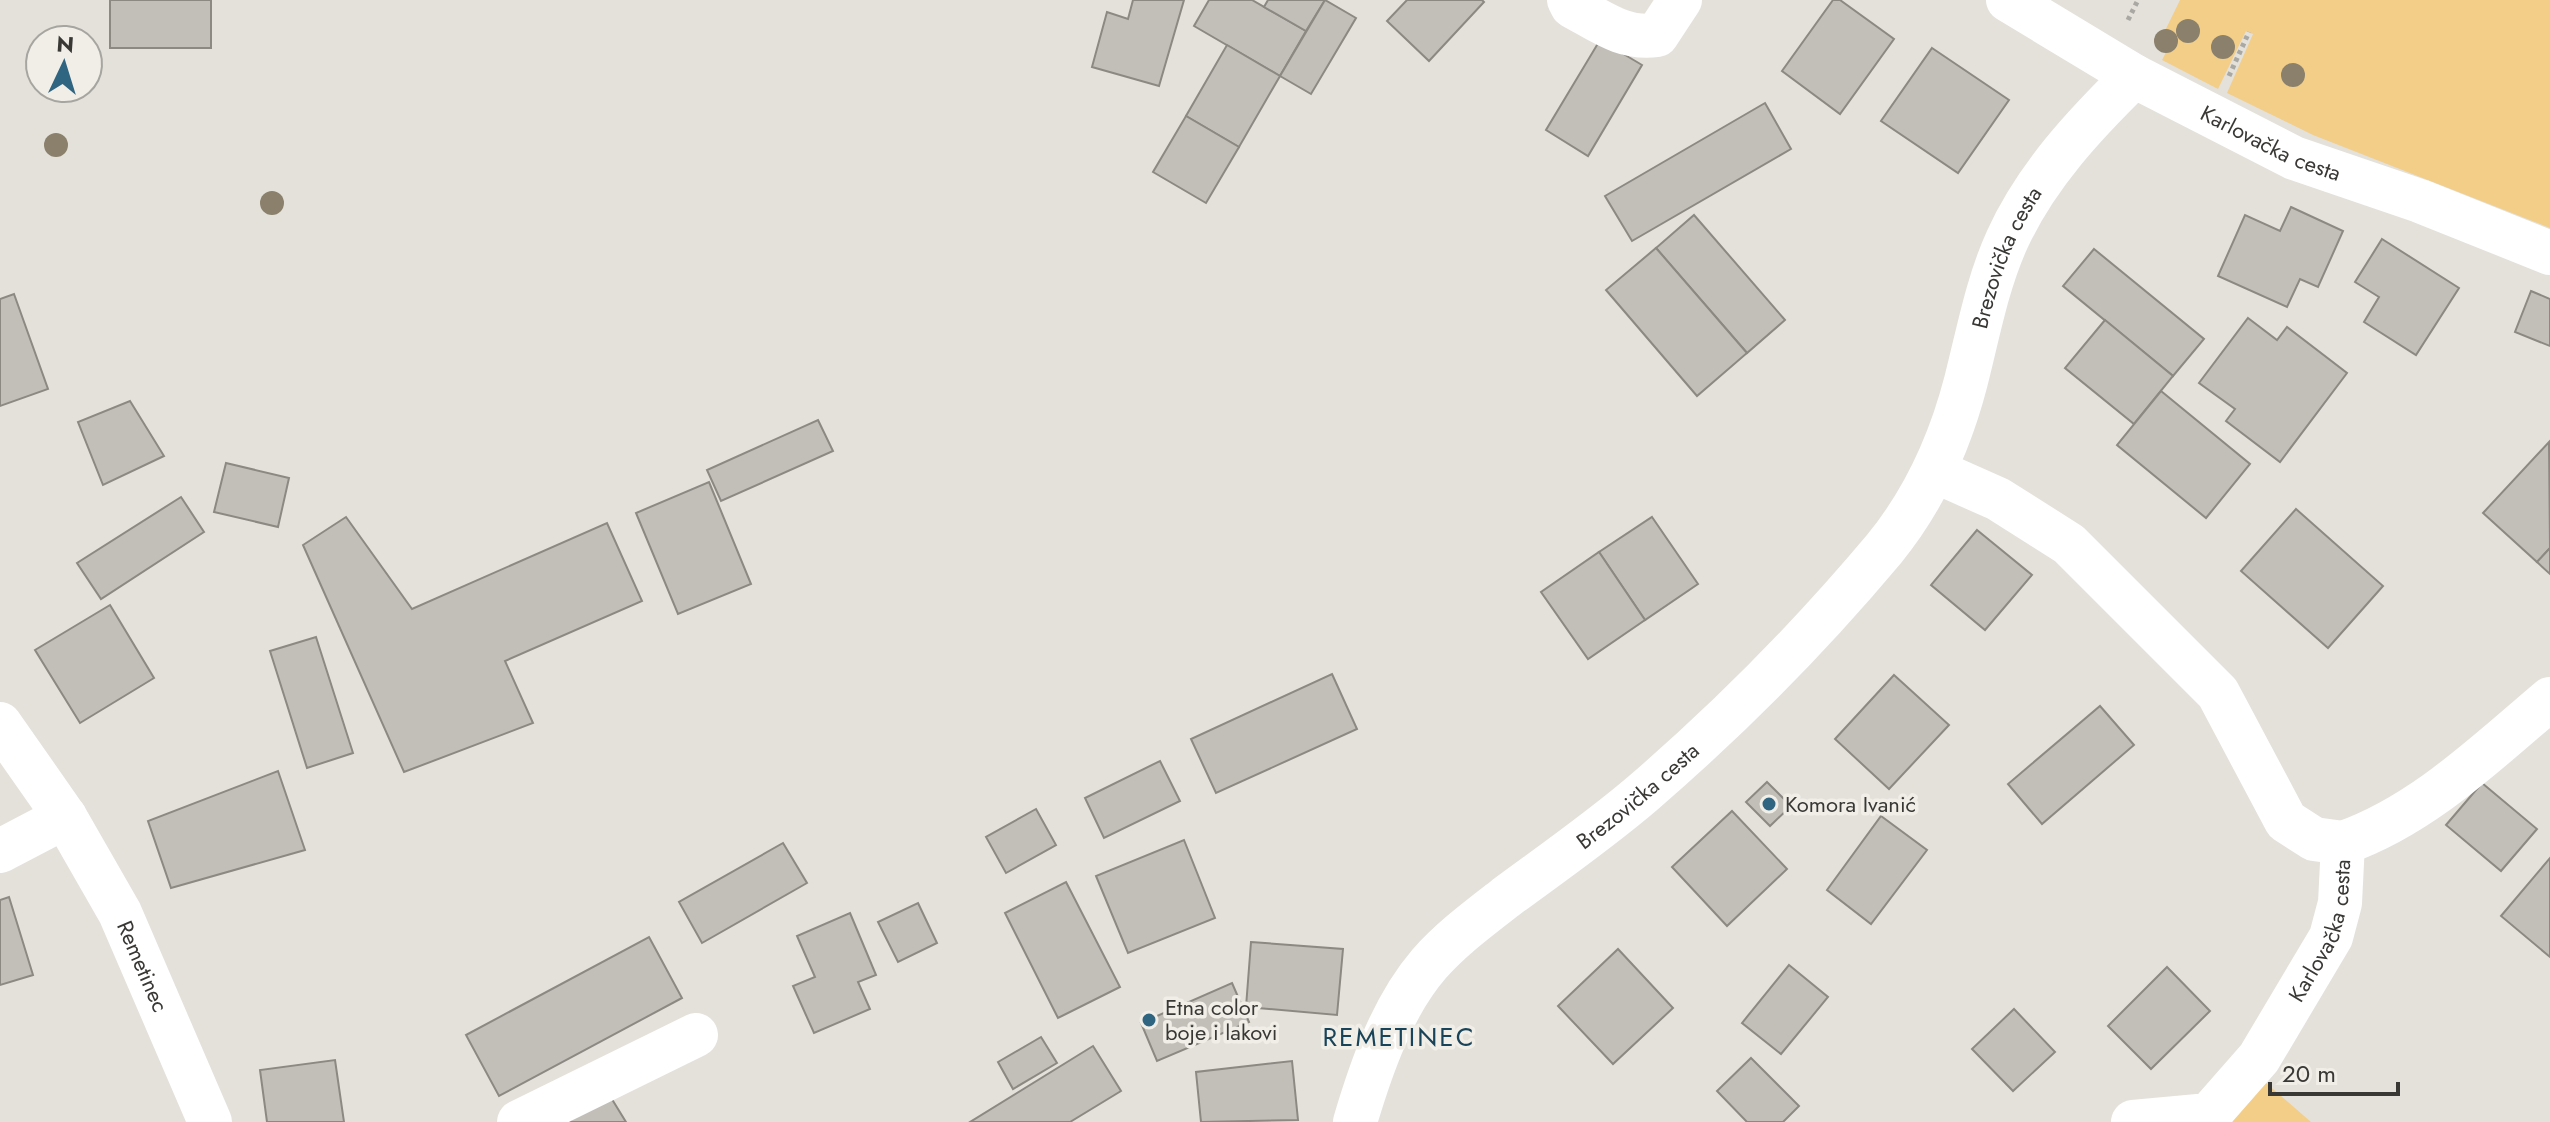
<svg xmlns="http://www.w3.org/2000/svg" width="2550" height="1122" font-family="Jost,sans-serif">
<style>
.green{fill:#f2ce89}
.building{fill:#c2bfb9;stroke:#8c8983;stroke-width:2}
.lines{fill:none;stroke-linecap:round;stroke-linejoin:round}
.path{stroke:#aaa8a3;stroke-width:5;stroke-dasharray:4 4;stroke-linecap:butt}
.minor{stroke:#fff;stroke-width:44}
.major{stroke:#fff;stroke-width:44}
.tree{fill:#8a806c}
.poi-dot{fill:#2f6580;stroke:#f1eee8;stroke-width:3}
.labels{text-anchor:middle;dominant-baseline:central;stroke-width:7;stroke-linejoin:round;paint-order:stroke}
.street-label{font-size:22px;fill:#393835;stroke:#f1eee8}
.poi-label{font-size:22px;fill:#393835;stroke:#f1eee8;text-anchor:start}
.quarter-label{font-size:26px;letter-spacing:2px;fill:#184359;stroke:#f1eee8}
</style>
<rect width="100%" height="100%" fill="#e4e1db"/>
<g class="green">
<polygon points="2180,0 2550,0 2550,228 2313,135 2227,93 2253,34 2246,31 2218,89 2162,60 2168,48 2159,43"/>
<polygon points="2259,1077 2311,1122 2227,1122"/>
</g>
<g class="building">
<rect x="110" y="0" width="101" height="48"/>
<polygon points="1133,0 1184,0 1159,86 1092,67 1107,12 1128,19"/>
<polygon points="1209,0 1252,0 1306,31 1280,76 1194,26"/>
<polygon points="1268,0 1325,0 1306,31 1264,7"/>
<polygon points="1325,0 1356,18 1311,94 1280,76"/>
<polygon points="1407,0 1482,0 1484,2 1429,61 1387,21"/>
<polygon points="1833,0 1840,0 1894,39 1840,114 1782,71"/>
<polygon points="1600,40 1642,65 1588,156 1546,130"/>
<polygon points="1227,45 1280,76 1239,147 1186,116"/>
<polygon points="1932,48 2009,100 1958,173 1881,121"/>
<polygon points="1765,103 1791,149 1632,241 1605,196"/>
<polygon points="1186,116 1239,147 1206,203 1153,172"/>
<polygon points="2291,207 2343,231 2318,287 2300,279 2287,307 2218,276 2245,215 2280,231"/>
<polygon points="1694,215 1785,320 1747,353 1656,248"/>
<polygon points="2382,239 2459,288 2416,355 2364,322 2379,297 2355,282"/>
<polygon points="1656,248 1747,353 1697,396 1606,290"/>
<polygon points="2094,249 2204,339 2173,376 2063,286"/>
<polygon points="2531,291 2550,299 2550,346 2515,332"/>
<polygon points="14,294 48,389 0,406 0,299"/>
<polygon points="2248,318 2277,340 2287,327 2347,373 2280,462 2226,421 2235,409 2199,383"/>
<polygon points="2105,320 2173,376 2134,424 2065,368"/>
<polygon points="2161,391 2250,464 2206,518 2117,445"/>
<polygon points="130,401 164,456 103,485 78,422"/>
<polygon points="818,420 833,451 721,501 707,470"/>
<polygon points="2549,442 2550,548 2537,562 2483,513"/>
<polygon points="226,463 289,478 278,527 214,512"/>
<polygon points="709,482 751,584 678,614 636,513"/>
<polygon points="181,497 204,532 101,599 77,563"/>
<polygon points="2296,509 2383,586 2328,648 2241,571"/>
<polygon points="346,517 412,609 607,523 642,601 505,661 533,723 404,772 303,545"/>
<polygon points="1652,517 1698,584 1645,620 1599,552"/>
<polygon points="1977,530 2032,575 1985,630 1931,585"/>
<polygon points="2550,548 2550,574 2537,562"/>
<polygon points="1599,552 1645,620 1588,659 1541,592"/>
<polygon points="110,605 154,678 80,723 35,650"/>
<polygon points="316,637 353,753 307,768 270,651"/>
<polygon points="1332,674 1357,729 1216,793 1191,739"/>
<polygon points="1894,675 1949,725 1889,789 1835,739"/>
<polygon points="2100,706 2134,745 2042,824 2008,784"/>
<polygon points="1160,761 1180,801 1104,838 1085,798"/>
<polygon points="278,771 305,850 171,888 148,821"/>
<polygon points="1767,782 1791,806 1770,826 1746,802"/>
<polygon points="2482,783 2537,829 2501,871 2446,825"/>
<polygon points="1036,809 1056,845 1006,873 986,837"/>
<polygon points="1732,811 1787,869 1727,926 1672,867"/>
<polygon points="1881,816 1927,850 1871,924 1827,890"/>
<polygon points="1184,840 1215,918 1128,953 1096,876"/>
<polygon points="783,843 807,883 702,943 679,902"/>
<polygon points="2550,858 2550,957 2501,916"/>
<polygon points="1066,882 1120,987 1058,1018 1005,913"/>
<polygon points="9,897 33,975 0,985 0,900"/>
<polygon points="918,903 937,943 898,962 878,922"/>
<polygon points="850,913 876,975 858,982 870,1009 814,1033 793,986 815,977 797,936"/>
<polygon points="649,937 682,998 499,1096 466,1035"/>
<polygon points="1251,942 1343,949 1337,1015 1246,1007"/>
<polygon points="1618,949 1673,1008 1613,1064 1558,1006"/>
<polygon points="1789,965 1828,997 1781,1054 1742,1023"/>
<polygon points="2167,967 2210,1011 2151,1069 2108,1026"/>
<polygon points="1232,983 1249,1022 1157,1061 1141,1023"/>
<polygon points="2014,1009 2055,1052 2013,1091 1972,1049"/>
<polygon points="1041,1037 1057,1063 1013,1089 998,1062"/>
<polygon points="1093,1046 1121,1091 1070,1122 970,1122"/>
<polygon points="1751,1058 1799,1106 1783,1122 1747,1122 1717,1091"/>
<polygon points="335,1060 344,1122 267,1122 260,1070"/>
<polygon points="1292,1061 1298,1120 1201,1122 1196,1072"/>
<polygon points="610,1096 626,1122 567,1122"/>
</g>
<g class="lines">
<g class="path">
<polyline points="2128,20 2138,0"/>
<polyline points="2229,76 2249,32"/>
</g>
<g class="minor">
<path d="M1569 0 1572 6C1600 21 1624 40 1657 35L1680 0"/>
<polyline points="2008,0 2134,76"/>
<polyline points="1935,471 1998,499 2069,544 2218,693 2286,821 2314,839 2343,843"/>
<path id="s1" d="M0 724 65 817 120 913 210 1122"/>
<polyline points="0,851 65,817"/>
<polyline points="519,1122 696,1035"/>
<path id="s2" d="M2133 1122 2209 1115 2259 1058 2331 937 2340 903 2343 843C2423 815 2487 752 2550 699"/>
</g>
<path class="major" id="s3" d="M1355 1122C1371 1068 1392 1007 1429 964 1451 939 1478 919 1505 898 1551 864 1600 830 1643 793 1730 718 1811 636 1884 549 1924 500 1950 443 1966 381 1978 334 1987 284 2007 240 2036 176 2085 124 2134 76L2294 158 2420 201 2550 253"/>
</g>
<g class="tree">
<circle cx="2188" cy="31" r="12"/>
<circle cx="2166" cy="41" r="12"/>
<circle cx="2223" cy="47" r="12"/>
<circle cx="2293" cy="75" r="12"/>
<circle cx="56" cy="145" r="12"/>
<circle cx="272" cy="203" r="12"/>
</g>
<g class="poi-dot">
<circle cx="1769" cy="804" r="8"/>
<circle cx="1149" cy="1020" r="8"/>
</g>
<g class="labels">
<g class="street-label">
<text stroke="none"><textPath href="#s3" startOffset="1490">Karlovačka cesta</textPath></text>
<text stroke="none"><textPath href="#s3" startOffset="1112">Brezovička cesta</textPath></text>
<text stroke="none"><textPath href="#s3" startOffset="444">Brezovička cesta</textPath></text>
<text stroke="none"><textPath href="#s2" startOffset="296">Karlovačka cesta</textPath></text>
<text stroke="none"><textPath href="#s1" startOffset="282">Remetinec</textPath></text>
</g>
<g class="poi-label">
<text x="1785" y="804">Komora Ivanić</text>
<text x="1165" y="1007">Etna color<tspan x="1165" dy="25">boje i lakovi</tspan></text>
</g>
<g class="quarter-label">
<text x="1399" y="1037">REMETINEC</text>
</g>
</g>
<g transform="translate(64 64) rotate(4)"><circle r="38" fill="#f1eee8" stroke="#a7a5a0" stroke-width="2"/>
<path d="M0-6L14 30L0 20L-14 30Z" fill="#2f6580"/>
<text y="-12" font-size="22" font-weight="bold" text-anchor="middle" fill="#393835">N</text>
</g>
<path d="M2270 1082v12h128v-12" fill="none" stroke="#393835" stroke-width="4"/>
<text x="2282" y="1082" font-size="24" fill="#393835" stroke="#f1eee8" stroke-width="6" paint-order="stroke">20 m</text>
</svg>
